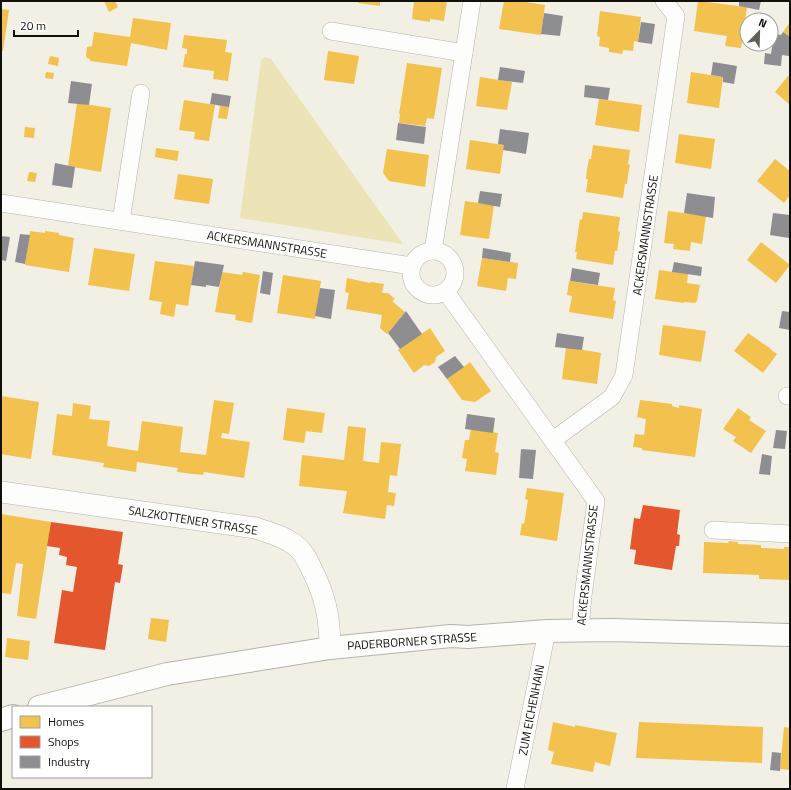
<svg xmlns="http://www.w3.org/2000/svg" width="791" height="790" font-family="'Titillium Web',sans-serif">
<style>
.green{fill:#ece3b7}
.homes{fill:#f2c14e}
.shops{fill:#e4572e}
.industry{fill:#8d8d92}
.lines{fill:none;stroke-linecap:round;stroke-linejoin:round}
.minor-casing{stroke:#b4b2ab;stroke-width:18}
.tertiary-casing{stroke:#b4b2ab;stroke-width:22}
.secondary-casing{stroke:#b4b2ab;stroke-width:24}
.minor{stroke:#fdfdfb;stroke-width:17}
.tertiary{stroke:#fdfdfb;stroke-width:21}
.secondary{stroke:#fdfdfb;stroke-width:22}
.labels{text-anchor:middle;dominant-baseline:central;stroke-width:4;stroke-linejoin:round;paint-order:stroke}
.street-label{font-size:12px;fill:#12100a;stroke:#fff}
</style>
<rect width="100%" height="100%" fill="#f2f0e5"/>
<polygon class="green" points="265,57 271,59 403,244 240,218 261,60"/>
<g class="homes">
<polygon points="104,1 115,1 118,7 109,12"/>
<polygon points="358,1 380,1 380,6 358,3"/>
<polygon points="414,1 447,1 444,21 430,19 430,22 412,19"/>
<polygon points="504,1 520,1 545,5 541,35 499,29"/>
<polygon points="698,1 747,7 741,48 725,46 727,36 694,31"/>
<polygon points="1,9 9,10 3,51 1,51"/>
<polygon points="600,11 641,17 638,42 634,41 633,51 623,50 622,54 609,52 609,48 599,46 600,37 597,36"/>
<polygon points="133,18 171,23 167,50 131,43 127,66 90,61 90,59 87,58 86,56 87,47 92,46 94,32 130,37"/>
<polygon points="790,22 790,37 783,32"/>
<polygon points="184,35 227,40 225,52 232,53 228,81 213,79 214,71 183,67 185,54 187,54 187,49 182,48"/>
<polygon points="328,51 359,56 354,84 324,80"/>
<polygon points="50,56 59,58 58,66 48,64"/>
<polygon points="407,63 442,68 434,119 427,118 425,126 399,123 400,114 399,114"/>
<polygon points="46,72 54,73 53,79 45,78"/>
<polygon points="691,72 723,77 719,108 687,103"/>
<polygon points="788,76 790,77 790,105 775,92"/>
<polygon points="480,77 512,82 507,110 476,106"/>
<polygon points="599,99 642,105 639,132 595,125"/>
<polygon points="184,100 215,105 209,141 194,139 195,132 179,130"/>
<polygon points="77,103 111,108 101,172 68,166"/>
<polygon points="220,105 229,107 227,119 218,118"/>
<polygon points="25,127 35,128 34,138 24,137"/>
<polygon points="679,134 715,139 711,169 675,163"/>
<polygon points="470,140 504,145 500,174 466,169"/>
<polygon points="593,145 630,150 628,164 630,165 628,175 627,184 625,184 623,198 586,192 588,179 586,179 587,169 589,159 591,159"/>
<polygon points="156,148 179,151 177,161 155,157"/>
<polygon points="387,149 429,155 425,187 389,181 383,173"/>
<polygon points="775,159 790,171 790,195 784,203 757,181"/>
<polygon points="29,172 37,173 35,182 27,181"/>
<polygon points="178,174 213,179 209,204 174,199"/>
<polygon points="465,201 494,205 489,239 460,235"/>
<polygon points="668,211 706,216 702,244 691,242 690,251 673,249 674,244 664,243"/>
<polygon points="583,212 620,217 618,231 620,232 617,251 615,251 613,265 576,259 577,252 575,252 580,219 582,220"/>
<polygon points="30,231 45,233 45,231 53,232 59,233 59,235 74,238 69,272 25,265"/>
<polygon points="761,242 790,265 776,283 747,260"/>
<polygon points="94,248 135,254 129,291 88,285"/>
<polygon points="482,258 518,263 516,279 508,278 506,291 477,286"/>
<polygon points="155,261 194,266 188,306 176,304 174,317 160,314 162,302 149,300"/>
<polygon points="659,270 688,274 687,283 700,285 697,301 695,303 684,302 684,303 655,299"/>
<polygon points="222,272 242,275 243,272 260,275 252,323 235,320 236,315 215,312"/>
<polygon points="283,275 321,281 315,319 277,313"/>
<polygon points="347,278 370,283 371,282 384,284 382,293 388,293 395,299 392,301 405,312 387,334 380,328 382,315 346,309 349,293 345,292"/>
<polygon points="569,281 615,288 613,300 616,301 613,319 569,312 572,296 567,295"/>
<polygon points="663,325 706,331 701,362 659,355"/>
<polygon points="430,328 445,351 436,357 435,362 429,366 424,365 414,373 398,350"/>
<polygon points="748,333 771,349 770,349 777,354 763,373 734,351"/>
<polygon points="566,347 601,353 597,384 562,379"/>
<polygon points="470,362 491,391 475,402 462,400 447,379"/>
<polygon points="1,396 39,402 31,459 1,454"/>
<polygon points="214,400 234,403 229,434 222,433 221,438 250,442 244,478 204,472 203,475 193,474 177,472 178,468 137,462 136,472 103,467 104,463 52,455 57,414 72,416 73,403 91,406 89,419 110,421 107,446 138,451 142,421 183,427 180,452 206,455"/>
<polygon points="640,400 672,404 672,406 679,408 679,405 702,409 695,457 642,450 642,448 633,447 635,434 644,435 646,419 637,417"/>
<polygon points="287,408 325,413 322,433 306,431 304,443 283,440"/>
<polygon points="738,408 751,417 749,420 766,431 751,453 733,441 736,437 723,429"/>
<polygon points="348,426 366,428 363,461 379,463 381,442 401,444 397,476 390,475 388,492 396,493 394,506 387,505 385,519 343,513 347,491 299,486 302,455 344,460"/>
<polygon points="471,429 498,433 495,452 499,453 496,475 465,471 467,459 462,458 465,440 469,440"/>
<polygon points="527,488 564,493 557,541 520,535 522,523 524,524 528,500 525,499"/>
<polygon points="1,514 51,522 36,619 17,616 23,564 16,563 11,594 1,593"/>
<polygon points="729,541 738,542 738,544 761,545 761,548 784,549 784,547 790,547 790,580 759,579 759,575 703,573 704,542 728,543"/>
<polygon points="151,618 169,620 166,642 148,639"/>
<polygon points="7,638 30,641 28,660 5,657"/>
<polygon points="553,722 575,727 575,725 617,733 610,766 595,762 593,772 551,764 554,752 548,750"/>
<polygon points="639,722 763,727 762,763 636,758"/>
<polygon points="784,727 790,728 790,770 780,769"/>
</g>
<g class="shops">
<polygon points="643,505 680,510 677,534 680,535 679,546 676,546 672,570 634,564 636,550 630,549 634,518 640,519"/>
<polygon points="51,522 123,532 118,564 123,565 120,583 115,582 105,650 54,643 62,590 73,592 77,567 66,565 67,557 59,555 60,548 47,546"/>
</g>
<g class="industry">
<polygon points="739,1 761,1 759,10 739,6"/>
<polygon points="544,13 563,16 560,36 541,34"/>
<polygon points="641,22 655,24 652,44 638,42"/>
<polygon points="783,32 790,37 789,56 782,55 781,66 764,64 765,53 771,54 774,34 781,35"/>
<polygon points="713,62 737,66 734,84 723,82 723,77 711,75"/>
<polygon points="500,67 525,71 523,83 498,80"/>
<polygon points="71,81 92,84 89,105 68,103"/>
<polygon points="585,85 610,88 608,100 584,97"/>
<polygon points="212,93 231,96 229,107 210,104"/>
<polygon points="398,123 426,127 424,144 396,140"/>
<polygon points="500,129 529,133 526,154 503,150 504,145 498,144"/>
<polygon points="55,163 75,167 72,188 52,185"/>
<polygon points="480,191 502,194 500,207 478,203"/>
<polygon points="687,193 715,197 713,218 684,213"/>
<polygon points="773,213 790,215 789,238 770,235"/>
<polygon points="20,234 30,235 25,264 15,262"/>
<polygon points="1,236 10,237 6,261 1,260"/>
<polygon points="483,248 511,253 510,262 482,258"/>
<polygon points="195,261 224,265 219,287 206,285 206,287 191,285"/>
<polygon points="674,262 702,267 701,276 672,272"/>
<polygon points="572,268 600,273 598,285 570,281"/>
<polygon points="263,271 273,273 270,295 260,293"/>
<polygon points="320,288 335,290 331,319 315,316"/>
<polygon points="406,311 422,334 400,349 388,333"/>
<polygon points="782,311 790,312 790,330 779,328"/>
<polygon points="557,333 584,337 582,350 555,347"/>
<polygon points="455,356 464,367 447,379 438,367"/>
<polygon points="467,414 495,418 493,433 465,429"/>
<polygon points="776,430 787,431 785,449 773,448"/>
<polygon points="521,449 536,450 533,479 519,478"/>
<polygon points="762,454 772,456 770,475 759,474"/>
<polygon points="772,752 781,753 780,771 770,770"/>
</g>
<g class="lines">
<g class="minor-casing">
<g id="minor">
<polyline points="331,31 464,53"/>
<polyline points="1,203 412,266"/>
<polyline points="121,221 141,93"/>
<circle cx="433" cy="273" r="22"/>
<polyline points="433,251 472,1"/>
<polyline points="446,292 596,501 583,596 580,631"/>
<polyline points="787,396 790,396"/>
<polyline points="553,440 612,397 624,375 676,16 664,1"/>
<polyline points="713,530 790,534"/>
<polyline points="515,789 547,631"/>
</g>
</g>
<g class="tertiary-casing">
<path id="tertiary" d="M1 492 256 528C269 533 284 536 295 545 303 551 307 559 311 568 325 595 330 617 330 648"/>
</g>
<g class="secondary-casing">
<g id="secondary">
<polyline points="39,707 167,674 330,648 451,636 468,637 547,631 611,630 790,635"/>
<polyline points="1,720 13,716"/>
</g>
</g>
<use href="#minor" class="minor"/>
<use href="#tertiary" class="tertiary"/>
<use href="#secondary" class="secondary"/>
</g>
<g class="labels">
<g class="street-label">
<text transform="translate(645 235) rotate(-82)">ACKERSMANNSTRASSE</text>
<text transform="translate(267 244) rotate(9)">ACKERSMANNSTRASSE</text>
<text transform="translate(193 520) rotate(9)">SALZKOTTENER STRASSE</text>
<text transform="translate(587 565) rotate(-84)">ACKERSMANNSTRASSE</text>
<text transform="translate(412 641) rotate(-4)">PADERBORNER STRASSE</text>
<text transform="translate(531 710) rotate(-79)">ZUM EICHENHAIN</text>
</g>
</g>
<rect width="791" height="790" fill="none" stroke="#12100a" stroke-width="4"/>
<rect x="12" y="706" width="140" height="72" fill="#ffffff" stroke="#a09f9d"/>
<rect x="20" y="716" width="20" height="12" fill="#f2c14e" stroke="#a09f9d"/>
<text x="48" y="726" font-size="12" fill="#12100a">Homes</text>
<rect x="20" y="736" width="20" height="12" fill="#e4572e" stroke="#a09f9d"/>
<text x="48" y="746" font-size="12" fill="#12100a">Shops</text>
<rect x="20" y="756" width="20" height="12" fill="#8d8d92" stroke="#a09f9d"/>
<text x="48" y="766" font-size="12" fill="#12100a">Industry</text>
<g transform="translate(759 32) rotate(23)"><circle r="19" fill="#ffffff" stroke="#a09f9d"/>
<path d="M0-3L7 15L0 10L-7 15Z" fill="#605e57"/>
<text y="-6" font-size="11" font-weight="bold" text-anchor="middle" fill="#12100a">N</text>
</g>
<path d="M14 30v6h64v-6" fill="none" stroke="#12100a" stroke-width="2"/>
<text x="20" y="30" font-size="12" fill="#12100a" stroke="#ffffff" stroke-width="3" paint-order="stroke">20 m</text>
</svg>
